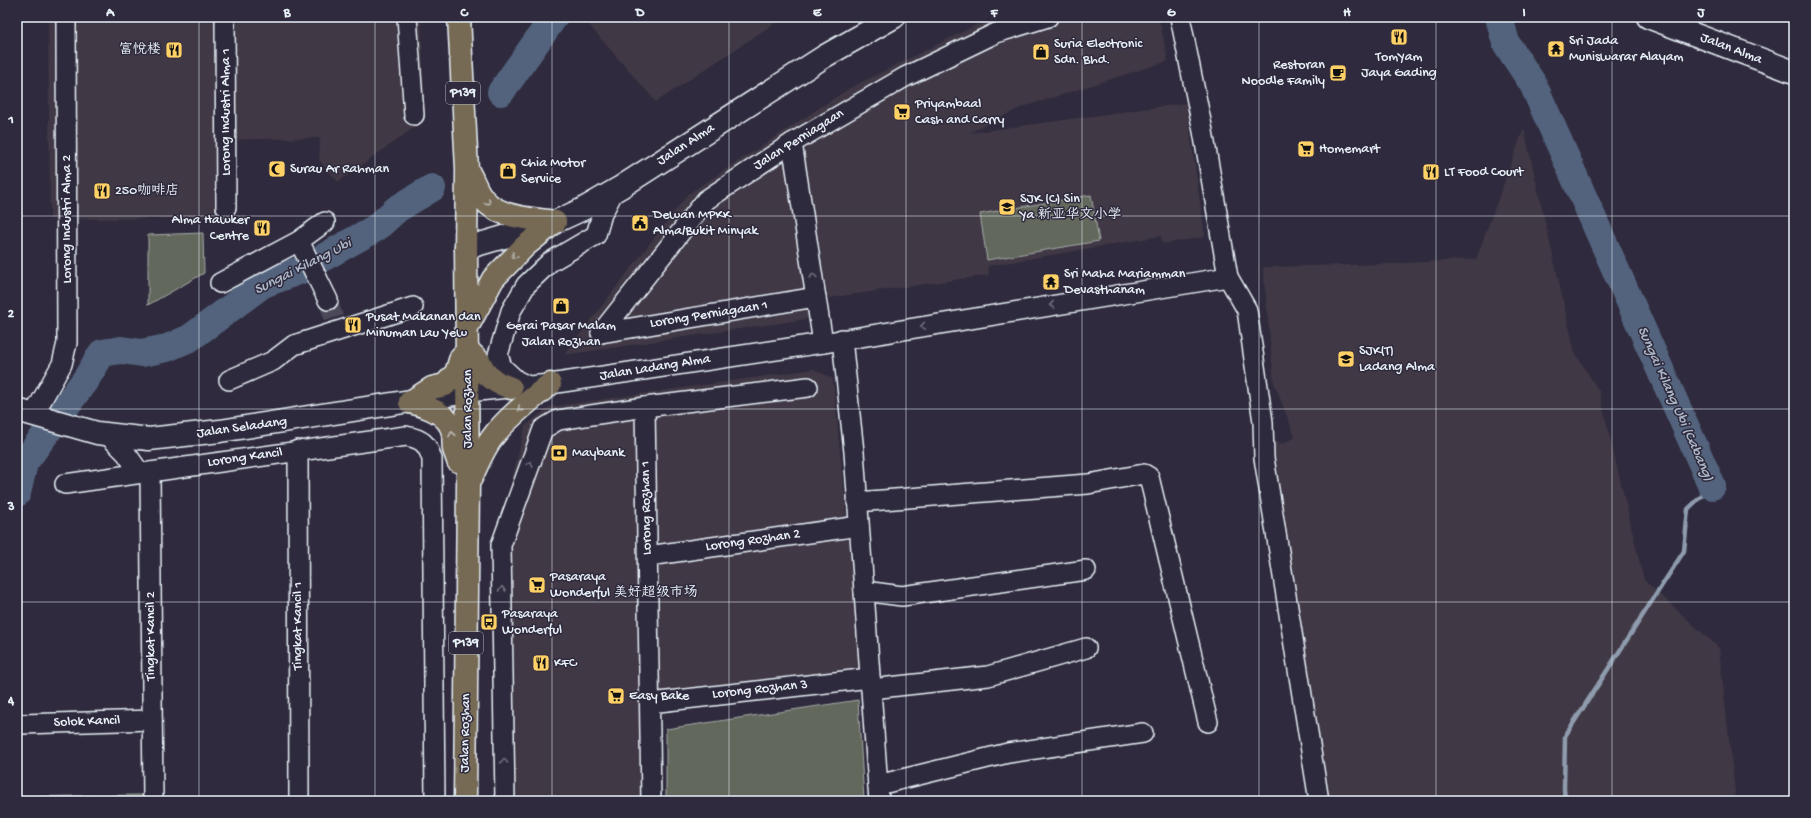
<svg xmlns="http://www.w3.org/2000/svg" width="1811" height="818" font-family="'Gochi Hand','LXGW WenKai TC',sans-serif">
<style>
.built{fill:#403844}
.green{fill:#62685b;stroke:#a5acaa}
.lines{fill:none;stroke-linecap:round;stroke-linejoin:round}
.stream{stroke:#8f9cae;stroke-width:4.5}
.river{stroke:#53637d;stroke-width:28}
.street-tunnel{stroke:#4b4859;stroke-width:19;stroke-dasharray:19 10;stroke-linecap:butt}
.street-casing{stroke:#e8f1f8;stroke-width:22}
.secondary-casing{stroke:#e8f1f8;stroke-width:25}
.primary-casing{stroke:#e8f1f8;stroke-width:25}
.street{stroke:#2f2a3d;stroke-width:19}
.secondary{stroke:#2f2a3d;stroke-width:22}
.primary{stroke:#776a54;stroke-width:22}
.oneway{stroke:#bbbbb6}
.oneway2{stroke:#70707e}
.grid{fill:none;stroke:#e8f1f8;stroke-width:1;stroke-opacity:0.55}
.labels{text-anchor:middle;dominant-baseline:central;stroke-width:3;stroke-linejoin:round;paint-order:stroke}
.shield{fill:#2f2a3d;stroke:#b0b5c0;stroke-width:1}
.shield-label{font-size:13px;font-weight:bold;fill:#e8f1f8}
.poi-label{font-size:14px;fill:#e8f1f8;stroke:#2f2a3d;text-anchor:start}
.street-label{font-size:14px;fill:#e8f1f8;stroke:#2f2a3d}
.water-label{font-size:15px;font-style:italic;fill:#acb8c7;stroke:#2f2a3d}
.neatline{fill:none;stroke:#e8f1f8;stroke-width:1.5}
.grid-label{font-size:13px;text-anchor:middle;font-weight:bold;fill:#e8f1f8}
</style>
<rect width="100%" height="100%" fill="#2f2a3d"/>
<filter id="ink" filterUnits="userSpaceOnUse"><feTurbulence type="fractalNoise" baseFrequency=".025" numOctaves="2"/><feDisplacementMap in="SourceGraphic" scale="8" xChannelSelector="R" yChannelSelector="G"/><feConvolveMatrix kernelMatrix="1 2 1 2 8 2 1 2 1" color-interpolation-filters="sRGB"/></filter>
<g filter="url(#ink)">
<g class="built">
<polygon points="48,17 421,17 425,120 338,182 319,160 320,138 215,140 214,218 50,219"/>
<polygon points="595,17 784,17 656,102 589,25"/>
<polygon points="992,17 1159,17 1168,61 1020,108 969,133 1186,103 1205,237 1162,244 1161,236 988,266 989,275 828,298 815,219 827,316 564,355 688,194 850,88"/>
<polygon points="1524,128 1575,353 1599,391 1644,580 1719,648 1736,800 1325,801 1266,437 1283,444 1295,437 1274,383 1263,267 1389,264 1476,259"/>
<polygon points="814,369 833,379 861,668 642,698 643,801 495,801 496,544 525,426 549,407"/>
</g>
<g class="green">
<polygon points="1091,195 1099,241 987,260 980,214"/>
<polygon points="203,233 204,273 148,305 148,235"/>
<polygon points="858,700 864,801 666,801 666,729"/>
<polygon points="142,795 142,801 17,801 17,797"/>
</g>
<g class="lines">
<polyline class="stream" points="1565,801 1564,789 1565,736 1684,551 1688,509 1712,486"/>
<g class="river">
<polyline points="1499,17 1506,43 1533,84 1712,486"/>
<polyline points="501,92 554,17"/>
<polyline points="17,493 24,463 86,379 102,353 121,350 142,353 167,348 190,338 263,284 301,270 376,228 397,209 432,188"/>
</g>
<polyline class="street-tunnel" points="328,300 338,331"/>
<g class="street-casing">
<g id="street">
<polyline points="225,17 226,207"/>
<polyline points="407,17 414,115"/>
<polyline points="1180,17 1203,131 1228,277 1247,310 1263,422 1264,458 1319,801"/>
<polyline points="792,143 823,343"/>
<polyline points="299,241 328,300"/>
<polyline points="220,283 299,241 325,222"/>
<polyline points="601,333 706,200 792,143 905,77 996,33 1048,17"/>
<polyline points="601,333 816,297"/>
<polyline points="842,339 854,452 879,801"/>
<polyline points="229,380 273,361 294,345 413,307"/>
<polyline points="528,386 516,380 502,367 498,355 511,311 526,285 550,262 596,235 602,214 614,191"/>
<polyline points="468,392 550,384 823,343 1228,277"/>
<polyline points="645,407 651,801"/>
<polyline points="34,414 62,364 67,343 66,17"/>
<polyline points="107,434 126,453 140,473"/>
<polyline points="298,450 299,801"/>
<polyline points="150,472 153,801"/>
<path d="M65 484 406 436C422 439 427 443 432 459L435 801"/>
<polyline points="857,502 1088,484 1144,474 1149,477 1208,722"/>
<polyline points="648,556 859,526"/>
<polyline points="864,591 902,596 1086,570"/>
<polyline points="871,689 988,676 1086,648"/>
<polyline points="650,703 870,678"/>
<polyline points="22,724 152,720"/>
<polyline points="878,785 1008,753 1143,733"/>
<polyline points="505,801 501,545 543,429 558,420 645,407 808,387"/>
</g>
</g>
<g class="secondary-casing">
<g id="secondary">
<polyline points="1648,17 1794,72"/>
<polyline points="466,248 555,222 583,209 621,187 825,56 894,17"/>
<polyline points="17,410 97,433 149,439 220,431 468,392"/>
</g>
</g>
<g class="primary-casing">
<g id="primary">
<polyline points="459,17 467,169 466,248 468,484 465,801"/>
<path d="M468 171C472 178 475 186 479 193 494 219 529 218 555 222"/>
<polyline points="469,324 493,279 525,246 555,222"/>
<polyline points="468,350 479,361 487,375 498,383 511,388"/>
<path d="M410 402C428 407 449 413 453 433 454 439 453 444 454 449 455 453 457 457 458 461"/>
<polyline points="410,402 432,388 445,385 456,373 461,357 467,351"/>
<path d="M471 478C478 463 484 447 495 434 510 415 531 400 550 384"/>
</g>
</g>
<use href="#street" class="street"/>
<use href="#secondary" class="secondary"/>
<use href="#primary" class="primary"/>
</g>
<defs><path id="oneway-chevron" d="M-2-3.5L2.5 0L-2 3.5" fill="none" stroke-width="1.6" stroke-linecap="round" stroke-linejoin="round"/></defs>
<g class="oneway">
<use href="#oneway-chevron" transform="translate(488 202) rotate(42)"/>
<use href="#oneway-chevron" transform="translate(514 256) rotate(135)"/>
<use href="#oneway-chevron" transform="translate(520 409) rotate(139)"/>
<use href="#oneway-chevron" transform="translate(452 434) rotate(-101)"/>
</g>
<g class="oneway2">
<use href="#oneway-chevron" transform="translate(813 276) rotate(-99)"/>
<use href="#oneway-chevron" transform="translate(1052 305) rotate(171)"/>
<use href="#oneway-chevron" transform="translate(923 326) rotate(171)"/>
<use href="#oneway-chevron" transform="translate(530 464) rotate(-70)"/>
<use href="#oneway-chevron" transform="translate(502 589) rotate(-91)"/>
<use href="#oneway-chevron" transform="translate(504 761) rotate(-91)"/>
</g>
</g>
<path class="grid" d="M199 17V801M375 17V801M552 17V801M729 17V801M906 17V801M1082 17V801M1259 17V801M1436 17V801M1612 17V801M17 216H1794M17 409H1794M17 602H1794"/>
<defs>
<g id="restaurant-square" transform="scale(0.9)"><rect x="-9" y="-9" width="18" height="18" rx="4" fill="#ffd166" stroke="#2f2a3d"/><path d="M-5-6h1v4h1v-4h1v4h1v-4h1v5L-1.5 .5V6h-2V.5L-5-1ZM5-6V6H3V1.5H1.5Q1.5-4 5-6Z" fill="#111"/></g>
<g id="temple-square" transform="scale(0.9)"><rect x="-9" y="-9" width="18" height="18" rx="4" fill="#ffd166" stroke="#2f2a3d"/><path d="M0-6L5-2H3V0L6.5 2.5H4V6H1.5V3h-3V6H-4V2.5H-6.5L-3 0V-2H-5Z" fill="#111"/></g>
<g id="shop-square" transform="scale(0.9)"><rect x="-9" y="-9" width="18" height="18" rx="4" fill="#ffd166" stroke="#2f2a3d"/><path d="M-5-2.5h2.3a2.7 3.5 0 0 1 5.4 0H5L5.5 6h-11ZM-1.5-2.5h3a1.5 2.3 0 0 0-3 0Z" fill="#111"/></g>
<g id="cafe-square" transform="scale(0.9)"><rect x="-9" y="-9" width="18" height="18" rx="4" fill="#ffd166" stroke="#2f2a3d"/><path d="M-5.5-4.5H6V0H3Q3 3.5 0 3.5H-2.5Q-5.5 3.5-5.5 0ZM3-3.2v2h1.7v-2ZM-6 4.5H4V6H-6Z" fill="#111"/></g>
<g id="supermarket-square" transform="scale(0.9)"><rect x="-9" y="-9" width="18" height="18" rx="4" fill="#ffd166" stroke="#2f2a3d"/><path d="M-6-5.5h2.5l.6 2H6L4.5 2H-2.5L-4.4-4H-6ZM-1.5 3.2a1.3 1.3 0 1 0 .1 0ZM3 3.2a1.3 1.3 0 1 0 .1 0Z" fill="#111"/></g>
<g id="mosque-square" transform="scale(0.9)"><rect x="-9" y="-9" width="18" height="18" rx="4" fill="#ffd166" stroke="#2f2a3d"/><path d="M3.5-4.9A6 6 0 1 0 3.5 4.9A5 5 0 1 1 3.5-4.9Z" fill="#111"/></g>
<g id="school-square" transform="scale(0.9)"><rect x="-9" y="-9" width="18" height="18" rx="4" fill="#ffd166" stroke="#2f2a3d"/><path d="M0-5L7-2L0 1L-7-2ZM-4 1L0 2.5L4 1V4Q0 6-4 4Z" fill="#111"/></g>
<g id="civic-square" transform="scale(0.9)"><rect x="-9" y="-9" width="18" height="18" rx="4" fill="#ffd166" stroke="#2f2a3d"/><path d="M-.6-6.5H3V-4.5H.6V-3L4-1V1h2V6H-6V1h2V-1L-.6-3ZM-1.2 2.5V6h2.4V2.5Z" fill="#111"/></g>
<g id="bank-square" transform="scale(0.9)"><rect x="-9" y="-9" width="18" height="18" rx="4" fill="#ffd166" stroke="#2f2a3d"/><path d="M-6-4H6V4H-6ZM0-2.3a2.3 2.3 0 1 0 0 4.6a2.3 2.3 0 1 0 0-4.6Z" fill="#111"/></g>
<g id="bus-square" transform="scale(0.9)"><rect x="-9" y="-9" width="18" height="18" rx="4" fill="#ffd166" stroke="#2f2a3d"/><path d="M-5-6H5V4H4V6H2V4H-2V6H-4V4H-5ZM-3.5-4V0h7V-4ZM-3.5 1.2v1.5H-2V1.2ZM2 1.2v1.5H3.5V1.2Z" fill="#111"/></g>
</defs>
<g fill-rule="evenodd">
<use href="#restaurant-square" x="1399" y="37"/>
<use href="#temple-square" x="1556" y="49"/>
<use href="#restaurant-square" x="174" y="50"/>
<use href="#shop-square" x="1041" y="52"/>
<use href="#cafe-square" x="1338" y="73"/>
<use href="#supermarket-square" x="902" y="112"/>
<use href="#supermarket-square" x="1306" y="149"/>
<use href="#mosque-square" x="277" y="169"/>
<use href="#shop-square" x="508" y="171"/>
<use href="#restaurant-square" x="1431" y="172"/>
<use href="#restaurant-square" x="102" y="191"/>
<use href="#school-square" x="1007" y="207"/>
<use href="#civic-square" x="640" y="223"/>
<use href="#restaurant-square" x="262" y="228"/>
<use href="#temple-square" x="1051" y="282"/>
<use href="#shop-square" x="561" y="306"/>
<use href="#restaurant-square" x="353" y="325"/>
<use href="#school-square" x="1346" y="359"/>
<use href="#bank-square" x="559" y="453"/>
<use href="#supermarket-square" x="537" y="585"/>
<use href="#bus-square" x="489" y="622"/>
<use href="#restaurant-square" x="541" y="663"/>
<use href="#supermarket-square" x="616" y="696"/>
</g>
<g class="labels">
<g class="shield">
<rect x="446" y="82" width="34" height="22" rx="3"/>
<rect x="449" y="632" width="34" height="22" rx="3"/>
</g>
<g class="shield-label">
<text x="463" y="93">P139</text>
<text x="466" y="643">P139</text>
</g>
<g class="poi-label">
<text x="1569" y="41">Sri Jada<tspan x="1569" dy="16">Muniswarar Alayam</tspan></text>
<text x="1054" y="44">Suria Electronic<tspan x="1054" dy="16">Sdn. Bhd.</tspan></text>
<text x="161" y="50" text-anchor="end">富悦楼</text>
<text x="1399" y="57" text-anchor="middle">TomYam<tspan x="1399" dy="16">Jaya Gading</tspan></text>
<text x="1325" y="65" text-anchor="end">Restoran<tspan x="1325" dy="16">Noodle Family</tspan></text>
<text x="915" y="104">Priyambaal<tspan x="915" dy="16">Cash and Carry</tspan></text>
<text x="1319" y="149">Homemart</text>
<text x="521" y="163">Chia Motor<tspan x="521" dy="16">Service</tspan></text>
<text x="290" y="169">Surau Ar Rahman</text>
<text x="1444" y="172">LT Food Court</text>
<text x="115" y="191">250咖啡店</text>
<text x="1020" y="199">SJK (C) Sin<tspan x="1020" dy="16">Ya 新亚华文小学</tspan></text>
<text x="653" y="215">Dewan MPKK<tspan x="653" dy="16">Alma/Bukit Minyak</tspan></text>
<text x="249" y="220" text-anchor="end">Alma Hawker<tspan x="249" dy="16">Centre</tspan></text>
<text x="1064" y="274">Sri Maha Mariamman<tspan x="1064" dy="16">Devasthanam</tspan></text>
<text x="366" y="317">Pusat Makanan dan<tspan x="366" dy="16">Minuman Lau Yew</tspan></text>
<text x="561" y="326" text-anchor="middle">Gerai Pasar Malam<tspan x="561" dy="16">Jalan Rozhan</tspan></text>
<text x="1359" y="351">SJK(T)<tspan x="1359" dy="16">Ladang Alma</tspan></text>
<text x="572" y="453">Maybank</text>
<text x="550" y="577">Pasaraya<tspan x="550" dy="16">Wonderful 美好超级市场</tspan></text>
<text x="502" y="614">Pasaraya<tspan x="502" dy="16">Wonderful</tspan></text>
<text x="554" y="663">KFC</text>
<text x="629" y="696">Easy Bake</text>
</g>
<g class="street-label">
<text transform="translate(1731 49) rotate(21)">Jalan Alma</text>
<text transform="translate(226 112) rotate(-90)">Lorong Industri Alma 1</text>
<text transform="translate(799 140) rotate(-32)">Jalan Perniagaan</text>
<text transform="translate(686 145) rotate(-33)">Jalan Alma</text>
<text transform="translate(67 219) rotate(-90)">Lorong Industri Alma 2</text>
<text transform="translate(709 315) rotate(-9)">Lorong Perniagaan 1</text>
<text transform="translate(655 368) rotate(-9)">Jalan Ladang Alma</text>
<text transform="translate(468 409) rotate(-90)">Jalan Rozhan</text>
<text transform="translate(242 428) rotate(-8)">Jalan Seladang</text>
<text transform="translate(245 458) rotate(-8)">Lorong Kancil</text>
<text transform="translate(647 508) rotate(-91)">Lorong Rozhan 1</text>
<text transform="translate(753 541) rotate(-8)">Lorong Rozhan 2</text>
<text transform="translate(298 626) rotate(-90)">Tingkat Kancil 1</text>
<text transform="translate(151 636) rotate(-90)">Tingkat Kancil 2</text>
<text transform="translate(760 690) rotate(-6)">Lorong Rozhan 3</text>
<text transform="translate(87 722) rotate(-2)">Solok Kancil</text>
<text transform="translate(466 733) rotate(-89)">Jalan Rozhan</text>
</g>
<g class="water-label">
<text transform="translate(303 267) rotate(-27)">Sungai Kilang Ubi</text>
<text transform="translate(1675 404) rotate(66)">Sungai Kilang Ubi (Cabang)</text>
</g>
</g>
<rect width="1811" height="818" fill="none" stroke="#2f2a3d" stroke-width="44"/>
<rect x="22" y="22" width="1767" height="774" class="neatline"/>
<g class="grid-label">
<text x="110" y="16">A</text>
<text x="287" y="16">B</text>
<text x="464" y="16">C</text>
<text x="640" y="16">D</text>
<text x="817" y="16">E</text>
<text x="994" y="16">F</text>
<text x="1171" y="16">G</text>
<text x="1347" y="16">H</text>
<text x="1524" y="16">I</text>
<text x="1701" y="16">J</text>
<text x="11" y="123">1</text>
<text x="11" y="317">2</text>
<text x="11" y="510">3</text>
<text x="11" y="704">4</text>
</g>
</svg>
